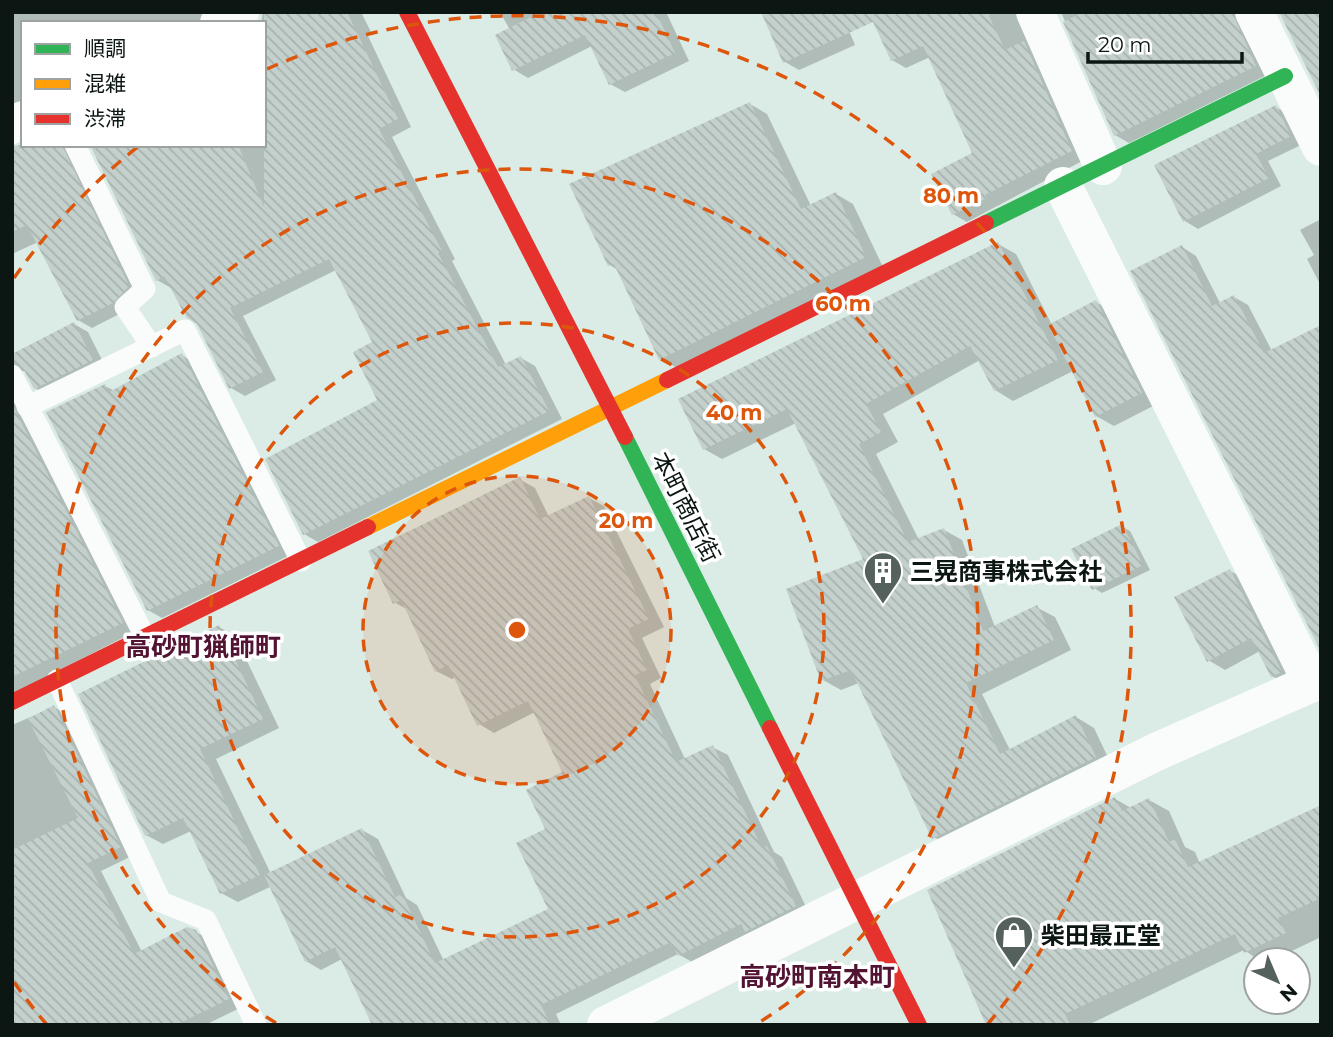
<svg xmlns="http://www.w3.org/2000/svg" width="1333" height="1037" font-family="Montserrat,'Noto Sans JP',sans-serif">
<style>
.shadow{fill:#0003}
.building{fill:url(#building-back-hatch)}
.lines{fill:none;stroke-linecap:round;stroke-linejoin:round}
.lane{stroke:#fafcfb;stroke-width:21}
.street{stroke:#fafcfb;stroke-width:38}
.fast{stroke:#30b455;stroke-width:16}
.slow{stroke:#ff9f0a;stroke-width:16}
.jam{stroke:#e5322d;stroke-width:16}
.ring{fill:none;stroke:#dd560c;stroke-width:3.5;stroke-dasharray:12 9}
.labels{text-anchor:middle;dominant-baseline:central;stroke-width:7;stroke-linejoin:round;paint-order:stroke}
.street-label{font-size:24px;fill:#0c1613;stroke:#fff}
.poi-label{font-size:24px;font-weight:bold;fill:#0c1613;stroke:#fff;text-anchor:start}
.neighbourhood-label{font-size:26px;font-weight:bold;fill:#531333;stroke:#fff}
.centre{fill:#dd560c;stroke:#fff;stroke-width:3.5}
.ring-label{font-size:21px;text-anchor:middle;font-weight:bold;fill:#dd560c;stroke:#fff;stroke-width:7;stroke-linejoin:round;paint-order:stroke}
</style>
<defs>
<pattern id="building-back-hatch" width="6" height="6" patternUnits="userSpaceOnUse" patternTransform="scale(1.75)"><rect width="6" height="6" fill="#c4d0cc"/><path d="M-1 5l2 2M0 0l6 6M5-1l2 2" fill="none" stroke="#a7b2ae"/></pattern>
</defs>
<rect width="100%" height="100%" fill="#dbebe5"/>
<g class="shadow">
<polygon points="12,12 222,12 213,23 23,23 23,111 12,117"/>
<polygon points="263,12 361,12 372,34 368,36 411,127 392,137 455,259 452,261 506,365 521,358 535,366 562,419 318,542 304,534 380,400 375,343 336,270 243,316 276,380 245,396 231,388 198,323 171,288 157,280 92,145 264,145 264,23 261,23"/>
<polygon points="500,12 671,12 667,14 689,61 625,92 610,84 592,46 528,78 513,69 510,30"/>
<polygon points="841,12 855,45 799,70 785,62"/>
<polygon points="870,12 1029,12 1086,159 967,222 953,214 975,153 930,57 906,68 892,60"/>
<polygon points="1061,12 1238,12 1269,74 1129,143 1115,135"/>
<polygon points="750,104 767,114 811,206 836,194 853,204 883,267 677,368 660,358 619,271 610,265"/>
<polygon points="1276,107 1289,115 1303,144 1268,161 1281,186 1198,229 1185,221"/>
<polygon points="24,145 78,145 142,294 127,310 92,328 78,320 38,242 12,254 12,148"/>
<polygon points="1321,219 1321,286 1307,259 1314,255 1300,230"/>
<polygon points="998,244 1016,254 1052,325 1096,302 1113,312 1159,403 1114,426 1096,416 1073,371 1013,401 995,390 980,360 883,414 898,442 876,454 919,540 944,530 962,540 995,627 1036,607 1055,617 1071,650 982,694 1010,750 1076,717 1094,728 1113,768 952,848 934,837 859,683 841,690 823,680 866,560 796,423 722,459 704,449"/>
<polygon points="1182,247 1196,256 1220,303 1234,297 1248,305 1272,351 1321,648"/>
<polygon points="74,324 88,332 106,368 49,396 35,388 25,371 20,371 136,631 12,694 12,356"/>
<polygon points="182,355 196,364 292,554 162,618 148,610 105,386 115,391"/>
<polygon points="519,479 535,488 549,517 589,498 604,506 664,627 642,638 661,678 650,684 685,759 712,747 728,755 774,852 782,857 810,915 694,963 678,954 556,1014 561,1025 374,1025 342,959 321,970 306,961 270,887 238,902 221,893 191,831 163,844 146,835 219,627 235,636 279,728 216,759 271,874 362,830 378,839 406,898 417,905 444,961 550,910 547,830 564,773 535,712 494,733 479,724 456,677 452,679 436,671 408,610 394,602"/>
<polygon points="1121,526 1130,531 1150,570 1102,593 1094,588"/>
<polygon points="1230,571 1247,580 1297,682 1289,685 1272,676 1260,651 1225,670 1208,660"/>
<polygon points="54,707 69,716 134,855 101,871 142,952 196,932 210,940 242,1007 205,1025 12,1025 12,725"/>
<polygon points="1115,799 1131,808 1149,800 1169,811 1185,847 1195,852 1200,864 1321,809 1321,937 1273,960 1259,960 1244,950 1088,1025 988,1025"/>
</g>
<g class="building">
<polygon points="264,12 347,12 398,119 379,129 442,251 438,253 498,367 521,356 549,411 303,535 265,459 377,400 353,352 372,342 329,259 230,308 263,372 229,389 197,324 186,317 164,276 156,281 90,145 238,145 264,207"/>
<polygon points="541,12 656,12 675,53 609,85 585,35 512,71 495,35"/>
<polygon points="761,12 997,12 989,16 1005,50 1024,41 1072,151 985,195 987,198 952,215 931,174 972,153 923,46 891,61 873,22 783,63"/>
<polygon points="1083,12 1232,12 1256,66 1114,136 1063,22"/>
<polygon points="1279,12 1321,12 1321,97"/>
<polygon points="750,102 801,209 836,192 866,257 659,360 614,264 608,266 569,184"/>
<polygon points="1276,105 1291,136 1256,154 1269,178 1183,222 1154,165"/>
<polygon points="23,145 62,145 129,286 113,303 77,321 27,225 12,232 12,146"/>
<polygon points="998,242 1058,360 994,391 970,346 866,404 881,432 859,444 908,542 944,528 983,631 1037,605 1054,640 966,683 1000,754 1076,715 1096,757 932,839 851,670 821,681 786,589 863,559 787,409 703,450 678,399"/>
<polygon points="1182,245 1212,306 1234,295 1264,353 1321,325 1321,652 1130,271"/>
<polygon points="1096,300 1142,393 1095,417 1048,325"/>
<polygon points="74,322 93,360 34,389 23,368 12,362 12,354"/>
<polygon points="182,353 279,546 147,611 46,412 105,384 109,392"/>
<polygon points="12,404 123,623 12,677"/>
<polygon points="520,477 540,519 589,496 649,619 628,629 647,670 635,675 676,762 713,745 762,848 767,846 796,906 745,932 741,924 678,956 671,942 541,1005 551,1025 372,1025 335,947 305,962 264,875 362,828 395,897 402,894 435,963 548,909 516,843 545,829 526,790 562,772 528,701 477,726 448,665 435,672 401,600 393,604 368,551"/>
<polygon points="1122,524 1143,565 1092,590 1071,549"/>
<polygon points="1230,569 1282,672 1271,677 1251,638 1207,662 1174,597"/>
<polygon points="219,625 263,719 200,749 260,875 220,894 183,818 145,836 78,694"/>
<polygon points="54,705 121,847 88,863 134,954 187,927 196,930 229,999 176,1025 12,1025 12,850 78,818 28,719"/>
<polygon points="1115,797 1122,811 1149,798 1169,842 1175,839 1188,867 1321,805 1321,898 1278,918 1286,933 1244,953 1235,934 1065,1014 1070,1025 986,1025 927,890"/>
</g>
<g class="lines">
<g class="lane">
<polyline points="75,145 145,289 125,307 152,347"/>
<polyline points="12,375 145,637"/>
<polyline points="27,407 185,330 301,561"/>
<polyline points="57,680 161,902 206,920 256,1025"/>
</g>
<g class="street">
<polyline points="1035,12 1103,166"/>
<polyline points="1254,12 1321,147"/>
<polyline points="219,23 240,12"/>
<polyline points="12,125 23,120"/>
<polyline points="1063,186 1312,683"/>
<polyline points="606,1025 1156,752 1321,679"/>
</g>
<g class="fast">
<polyline points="986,223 1285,76"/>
<polyline points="625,437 770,728"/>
</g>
<polyline class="slow" points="368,527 667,380"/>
<g class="jam">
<polyline points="407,12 625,437"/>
<polyline points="667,380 986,223"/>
<polyline points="12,702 368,527"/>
<polyline points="770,728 919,1025"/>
</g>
</g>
<circle cx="517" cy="630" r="154" fill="#dd560c" fill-opacity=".12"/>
<g class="ring">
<circle cx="517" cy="630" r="154"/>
<circle cx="517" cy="630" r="307"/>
<path d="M276 1023A461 461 0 1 1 758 1023"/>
<path d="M47 1025A614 614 0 0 1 14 982M14 278A614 614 0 0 1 139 146M267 69A614 614 0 0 1 987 1025"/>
</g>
<defs>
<g id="building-pin" transform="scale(2.0125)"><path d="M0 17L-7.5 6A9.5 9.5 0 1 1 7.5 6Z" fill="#54615c" stroke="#fff"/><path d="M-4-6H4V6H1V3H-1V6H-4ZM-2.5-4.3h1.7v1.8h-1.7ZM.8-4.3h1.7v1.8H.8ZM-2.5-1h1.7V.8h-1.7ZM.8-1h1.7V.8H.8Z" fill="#fff"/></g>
<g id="shop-pin" transform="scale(2.0125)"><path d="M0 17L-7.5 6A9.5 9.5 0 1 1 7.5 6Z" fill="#54615c" stroke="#fff"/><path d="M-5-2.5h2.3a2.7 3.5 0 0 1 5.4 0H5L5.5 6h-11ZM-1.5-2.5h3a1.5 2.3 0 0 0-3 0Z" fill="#fff"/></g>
</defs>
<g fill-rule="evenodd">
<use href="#building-pin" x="883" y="571"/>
<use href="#shop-pin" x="1014" y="935"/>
</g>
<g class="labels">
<g class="street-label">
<text transform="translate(686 507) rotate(63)">本町商店街</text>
</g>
<g class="poi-label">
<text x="910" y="571">三晃商事株式会社</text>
<text x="1041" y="935">柴田最正堂</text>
</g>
<g class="neighbourhood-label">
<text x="203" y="647">高砂町猟師町</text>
<text x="817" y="977">高砂町南本町</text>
</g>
</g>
<circle cx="517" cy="630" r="10" class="centre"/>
<g class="ring-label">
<text x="951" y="203">80 m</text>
<text x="843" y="311">60 m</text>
<text x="734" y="420">40 m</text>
<text x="626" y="528">20 m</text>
</g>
<rect width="1333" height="1037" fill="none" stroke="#0c1613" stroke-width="28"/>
<rect x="21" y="21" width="245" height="126" fill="#ffffff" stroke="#9ea2a1" stroke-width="2"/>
<rect x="35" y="44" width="35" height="10" fill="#30b455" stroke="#9ea2a1" stroke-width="2"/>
<text x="84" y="56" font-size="21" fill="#0c1613">順調</text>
<rect x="35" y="79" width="35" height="10" fill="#ff9f0a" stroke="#9ea2a1" stroke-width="2"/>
<text x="84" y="91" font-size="21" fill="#0c1613">混雑</text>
<rect x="35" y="114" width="35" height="10" fill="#e5322d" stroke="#9ea2a1" stroke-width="2"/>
<text x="84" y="126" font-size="21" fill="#0c1613">渋滞</text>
<g transform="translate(1277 981) rotate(136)"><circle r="33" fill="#ffffff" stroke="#9ea2a1" stroke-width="2"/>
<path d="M0-5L12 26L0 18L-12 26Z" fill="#54615c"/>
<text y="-10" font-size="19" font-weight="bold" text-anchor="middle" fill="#0c1613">N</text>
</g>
<path d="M1088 52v10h154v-10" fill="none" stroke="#0c1613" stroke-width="3.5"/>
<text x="1098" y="52" font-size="21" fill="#0c1613" stroke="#ffffff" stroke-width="5" paint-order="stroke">20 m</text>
</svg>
